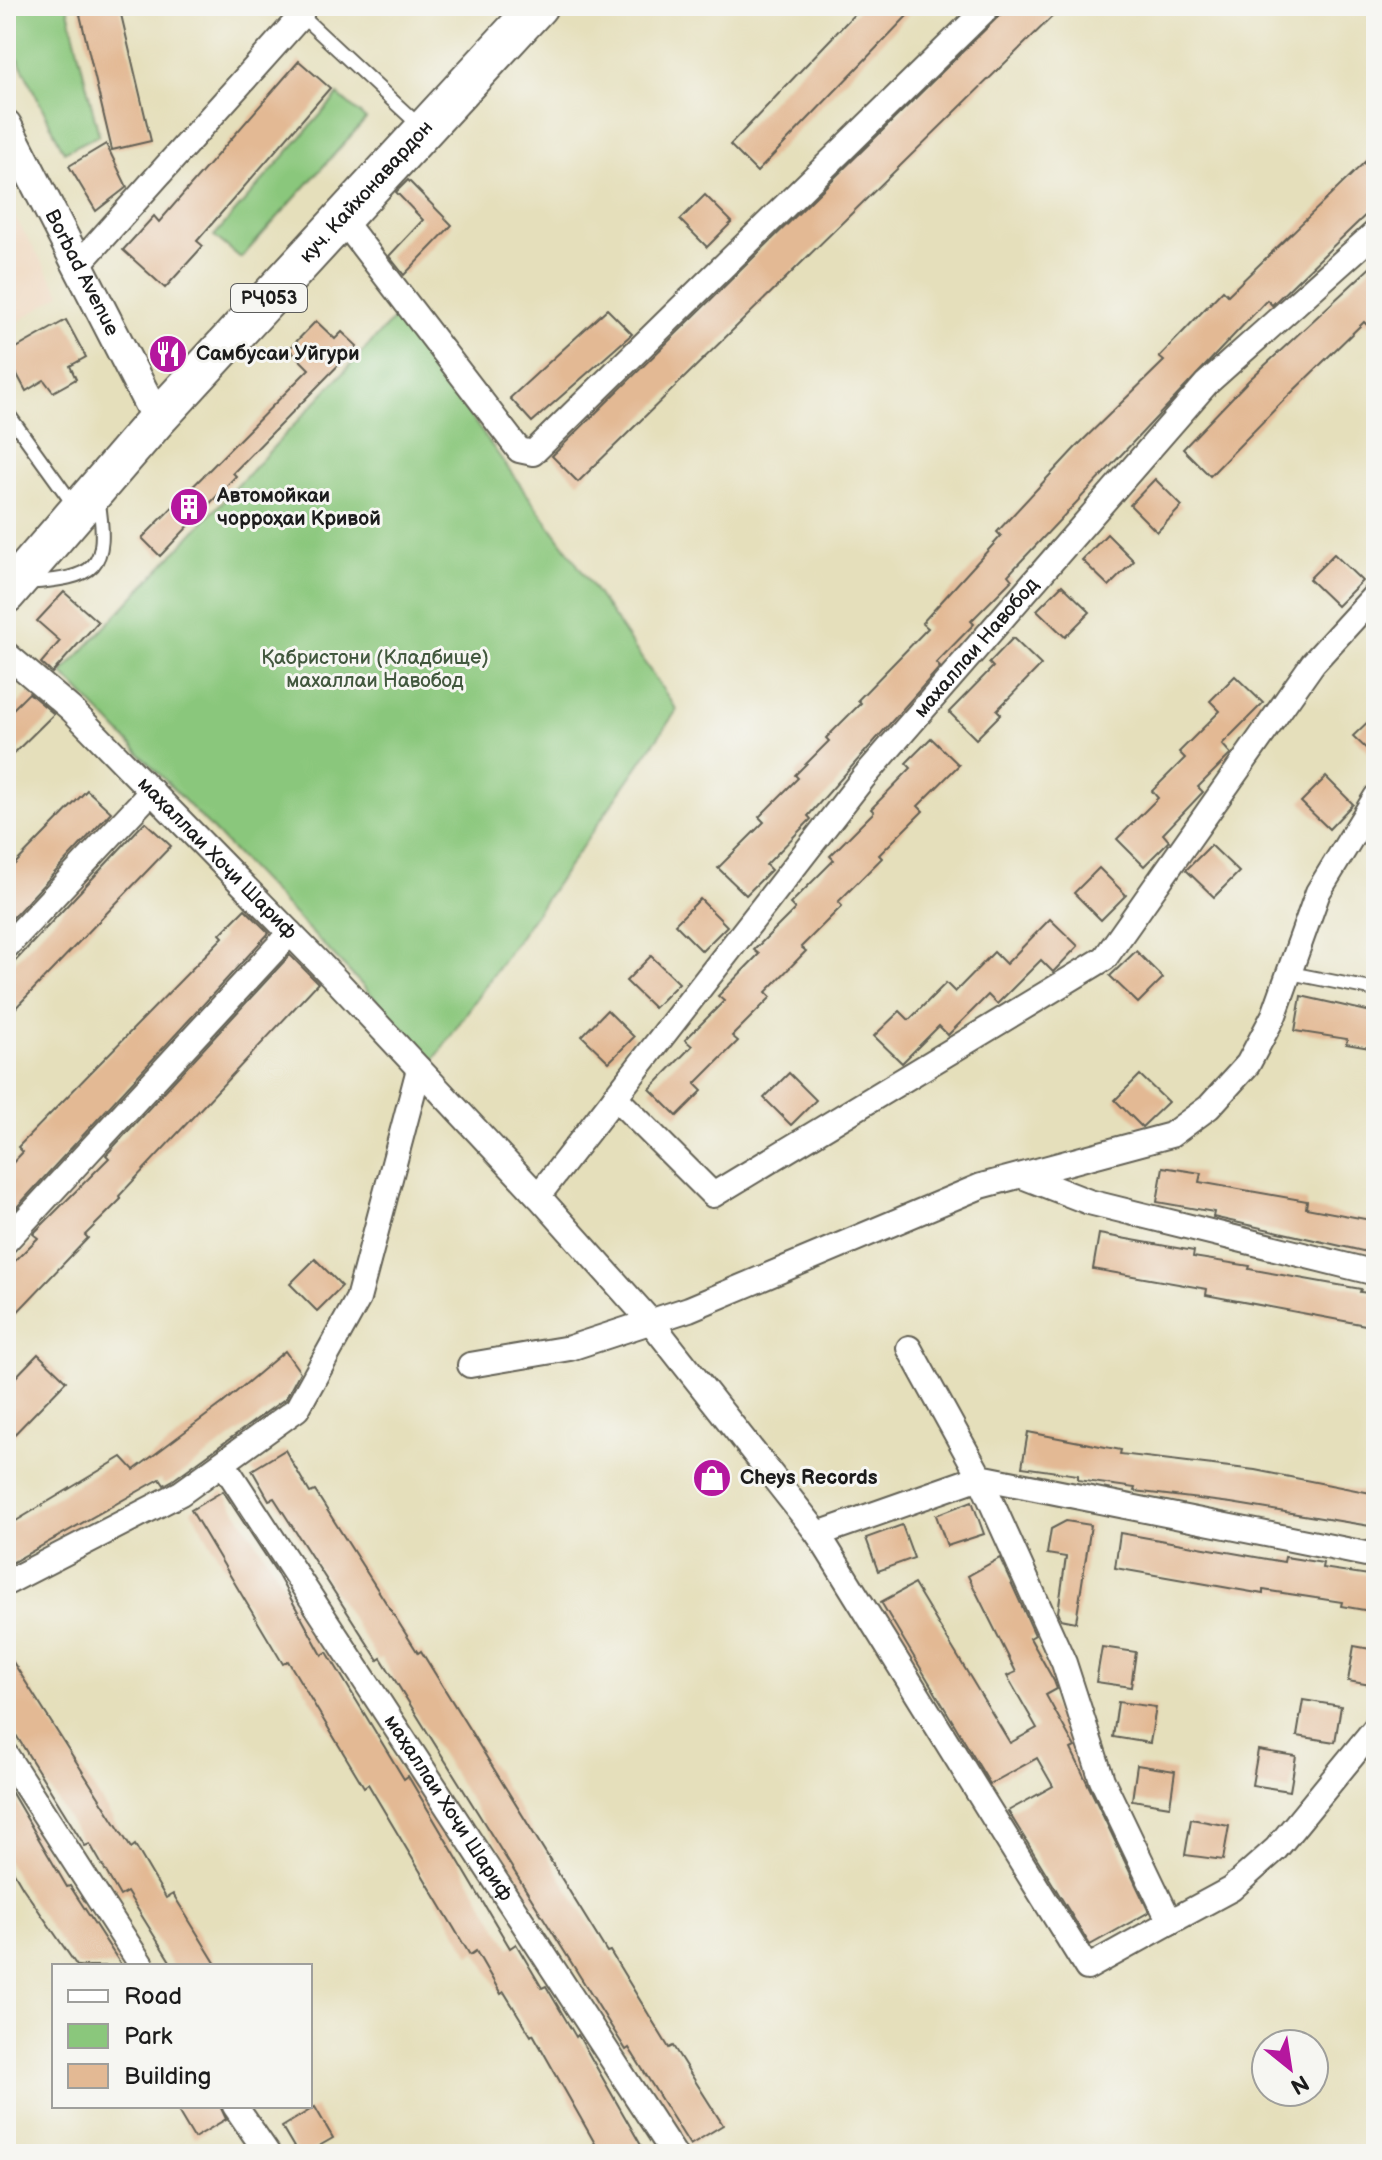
<svg xmlns="http://www.w3.org/2000/svg" width="1382" height="2160" font-family="'Balsamiq Sans',sans-serif">
<style>
.built{fill:#efd6bc}
.green{fill:#8ac77c;stroke:#53724c;stroke-width:2}
.building{fill:#e3b994}
.lines{fill:none;stroke-linecap:round;stroke-linejoin:round}
.service-casing{stroke:#626054;stroke-width:16}
.minor-casing{stroke:#626054;stroke-width:28}
.tertiary-casing{stroke:#626054;stroke-width:34}
.primary-casing{stroke:#626054;stroke-width:42}
.service{stroke:#fff;stroke-width:12}
.minor{stroke:#fff;stroke-width:24}
.tertiary{stroke:#fff;stroke-width:30}
.primary{stroke:#fff;stroke-width:38}
.labels{text-anchor:middle;dominant-baseline:central;stroke-width:6;stroke-linejoin:round;paint-order:stroke}
.shield{fill:#f6f6f2;stroke:#5d5d5c;stroke-width:2}
.shield-label{font-size:18px;font-weight:bold;fill:#1c1c1c}
.street-label{font-size:20px;fill:#1c1c1c;stroke:#f6f6f2}
.poi-label{font-size:20px;font-weight:bold;fill:#1c1c1c;stroke:#f6f6f2;text-anchor:start}
.park-label{font-size:20px;fill:#42583e;stroke:#f6f6f2}
</style>
<rect width="100%" height="100%" fill="#f6f6f2"/>
<filter id="ink" filterUnits="userSpaceOnUse"><feTurbulence type="fractalNoise" baseFrequency=".0125" numOctaves="2"/><feDisplacementMap in="SourceGraphic" scale="16" xChannelSelector="R" yChannelSelector="G"/><feConvolveMatrix kernelMatrix="1 2 1 2 8 2 1 2 1" color-interpolation-filters="sRGB"/></filter>
<filter id="wash" filterUnits="userSpaceOnUse"><feTurbulence type="fractalNoise" baseFrequency=".006" numOctaves="4" result="noise"/><feDisplacementMap in="SourceGraphic" scale="32" xChannelSelector="R" yChannelSelector="G"/><feGaussianBlur stdDeviation="1.8" result="paint"/><feColorMatrix in="noise" values="0 0 0 0 0 0 0 0 0 0 0 0 0 0 0 0 0 1.4 0 .05"/><feComposite in="paint" operator="in"/></filter>
<g filter="url(#wash)">
<rect width="100%" height="100%" fill="#e5dfbb"/>
<polygon class="built" points="6,202 61,294 6,330"/>
<g class="green">
<polygon points="6,6 67,6 99,135 64,152 14,51"/>
<polygon points="338,95 366,119 241,258 214,236"/>
<polygon points="397,315 566,548 677,710 434,1060 62,673"/>
</g>
<g id="blocks">
<g class="building">
<polygon points="78,6 119,6 151,141 112,150"/>
<polygon points="862,6 902,6 909,14 757,172 730,145"/>
<polygon points="1009,6 1063,6 578,482 552,456"/>
<polygon points="299,61 330,88 197,241 203,246 165,288 123,250 154,216 159,222"/>
<polygon points="106,144 127,187 96,211 69,166"/>
<polygon points="1376,151 1376,205 1272,305 1267,300 1008,575 1012,580 971,621 974,624 936,663 940,667 808,816 811,819 766,865 771,870 746,895 718,868 764,822 759,817 798,778 795,775 829,741 826,738 861,703 858,700 928,628 922,623 1001,536 997,532 1075,448 1164,361 1159,357 1223,290 1228,295"/>
<polygon points="408,180 452,225 404,275 389,256 423,220 396,192"/>
<polygon points="705,195 732,222 707,247 680,220"/>
<polygon points="1376,262 1376,316 1367,325 1364,322 1286,398 1210,476 1183,449 1249,380"/>
<polygon points="607,309 632,334 532,422 510,398"/>
<polygon points="66,320 86,357 70,366 76,379 53,392 44,380 26,391 6,354"/>
<polygon points="316,321 335,339 342,332 357,346 233,473 236,476 160,556 142,538 309,369 289,349"/>
<polygon points="1155,479 1182,506 1157,532 1130,505"/>
<polygon points="1107,534 1134,561 1109,586 1082,560"/>
<polygon points="1334,554 1362,581 1337,606 1309,579"/>
<polygon points="1062,585 1090,612 1065,637 1037,610"/>
<polygon points="64,592 98,622 52,673 41,663 60,641 37,621"/>
<polygon points="1013,638 1041,665 997,710 1001,714 976,739 949,712 993,667 989,663"/>
<polygon points="1235,676 1263,703 1222,744 1231,754 1198,787 1203,792 1163,834 1169,841 1144,866 1117,839 1158,798 1152,791 1185,758 1179,752 1220,711 1210,701"/>
<polygon points="29,693 54,714 6,761 6,716"/>
<polygon points="1376,714 1376,758 1353,736"/>
<polygon points="931,738 959,765 918,806 923,811 879,855 882,858 838,902 842,906 801,947 806,951 766,992 771,997 732,1036 738,1041 695,1084 702,1091 677,1116 650,1089 692,1046 685,1040 724,1001 718,996 759,954 754,950 795,909 790,904 834,860 830,856 874,812 871,809 911,768 906,763"/>
<polygon points="1326,777 1353,804 1329,829 1301,802"/>
<polygon points="87,790 111,812 6,925 6,873"/>
<polygon points="145,822 171,846 6,1018 6,971"/>
<polygon points="1211,845 1239,872 1214,897 1186,870"/>
<polygon points="1099,868 1126,895 1101,920 1074,893"/>
<polygon points="700,899 727,926 702,951 675,924"/>
<polygon points="245,909 269,933 6,1219 6,1170 23,1152 18,1147 223,937 220,934"/>
<polygon points="1050,919 1078,946 1053,972 1041,960 997,1004 988,995 948,1035 939,1026 902,1063 874,1036 900,1011 909,1020 946,983 955,992 994,952 1006,964"/>
<polygon points="1136,951 1163,978 1138,1003 1110,976"/>
<polygon points="290,955 318,983 119,1196 121,1199 85,1235 88,1238 6,1324 6,1270 38,1238 33,1234 109,1158 106,1155"/>
<polygon points="651,956 679,983 654,1008 626,981"/>
<polygon points="1301,996 1376,1013 1376,1049 1346,1044 1347,1039 1295,1031"/>
<polygon points="607,1010 634,1037 609,1062 582,1036"/>
<polygon points="789,1073 816,1100 791,1125 764,1098"/>
<polygon points="1140,1075 1168,1102 1142,1127 1115,1100"/>
<polygon points="1163,1167 1201,1173 1199,1182 1307,1201 1306,1208 1376,1221 1376,1254 1213,1217 1214,1212 1157,1202"/>
<polygon points="1099,1234 1194,1251 1193,1257 1250,1266 1249,1269 1361,1289 1360,1292 1376,1294 1376,1327 1206,1295 1207,1289 1093,1269"/>
<polygon points="315,1259 342,1286 317,1311 290,1284"/>
<polygon points="285,1351 300,1372 286,1398 173,1480 164,1485 160,1479 6,1566 6,1527 122,1457 134,1470 223,1403"/>
<polygon points="38,1354 66,1381 6,1443 6,1387"/>
<polygon points="1028,1432 1121,1450 1120,1454 1255,1470 1376,1494 1376,1527 1231,1503 1134,1491 1135,1488 1078,1480 1078,1475 1022,1467"/>
<polygon points="285,1450 310,1493 315,1491 418,1653 421,1651 607,1952 610,1951 669,2048 673,2046 723,2125 690,2145 629,2048 626,2050 381,1658 378,1660 274,1498 269,1500 252,1470"/>
<polygon points="223,1491 275,1570 322,1655 327,1652 404,1779 408,1776 510,1948 516,1944 542,1988 546,1986 576,2037 578,2035 646,2154 601,2154 533,2034 531,2036 504,1992 501,1994 476,1951 470,1955 368,1784 364,1787 288,1661 283,1664 191,1510"/>
<polygon points="972,1501 984,1534 947,1546 936,1515"/>
<polygon points="1066,1521 1091,1525 1076,1622 1061,1619 1058,1612 1066,1557 1047,1554 1051,1529"/>
<polygon points="902,1525 914,1558 878,1571 866,1538"/>
<polygon points="1120,1533 1284,1562 1285,1557 1323,1563 1322,1568 1376,1576 1376,1612 1341,1606 1342,1602 1263,1590 1263,1594 1115,1568"/>
<polygon points="1000,1558 1035,1635 1030,1638 1054,1681 1057,1689 1046,1695 1075,1747 1071,1749 1149,1912 1090,1945 1008,1811 1053,1786 1037,1758 990,1784 881,1602 914,1584 1010,1743 1037,1728 1007,1676 1016,1672 968,1576"/>
<polygon points="1354,1646 1376,1650 1376,1686 1348,1681"/>
<polygon points="1102,1647 1136,1652 1131,1687 1096,1682"/>
<polygon points="6,1651 131,1848 135,1845 166,1898 173,1894 217,1966 173,1966 127,1892 120,1896 90,1844 85,1846 6,1719"/>
<polygon points="1303,1700 1341,1706 1335,1742 1297,1736"/>
<polygon points="1118,1702 1156,1707 1150,1743 1113,1737"/>
<polygon points="1258,1750 1296,1756 1290,1791 1252,1785"/>
<polygon points="1137,1765 1175,1771 1170,1806 1132,1800"/>
<polygon points="6,1783 67,1887 70,1886 122,1966 77,1966 23,1888 6,1859"/>
<polygon points="1191,1819 1229,1826 1223,1860 1185,1855"/>
<polygon points="175,2106 220,2106 226,2119 194,2138"/>
<polygon points="315,2107 333,2138 305,2154 298,2154 282,2127"/>
</g>
</g>
</g>
<g filter="url(#ink)">
<use href="#blocks" fill-opacity="0" stroke="#626054" stroke-width="2"/>
<g class="lines">
<g class="service-casing">
<g id="service">
<polyline points="291,6 422,128"/>
<polyline points="6,411 76,508"/>
<path d="M27 583C96 577 110 571 98 497"/>
<polyline points="1290,973 1376,990"/>
</g>
</g>
<g class="minor-casing">
<g id="minor">
<polyline points="342,219 519,450 533,453 989,6"/>
<polyline points="78,265 301,16"/>
<path id="s1" d="M6 654 71 709 337 981 538 1196 864 777 1206 384 1376 232"/>
<polyline points="6,947 152,791"/>
<polyline points="615,1097 713,1195 1105,958 1313,663 1376,594"/>
<polyline points="1022,1176 1089,1202 1376,1273"/>
<polyline points="532,1189 651,1322 818,1534 980,1477 1376,1556"/>
<polyline points="6,1241 290,933"/>
<polyline points="909,1348 980,1477 1064,1663 1102,1780 1170,1922 1231,1889 1276,1849 1376,1727"/>
<polyline points="470,1365 570,1348 689,1309 981,1186 1171,1135 1209,1107 1248,1064 1274,1015 1318,892 1376,797"/>
<path id="s2" d="M223 1463 674 2154"/>
<polyline points="818,1534 1087,1968 1170,1922"/>
<polyline points="6,1583 181,1493 297,1409 358,1299 419,1069"/>
<polyline points="6,1755 142,1966"/>
<polyline points="235,2106 268,2154"/>
</g>
</g>
<g class="tertiary-casing">
<g id="tertiary">
<path id="s3" d="M6 125 157 419"/>
</g>
</g>
<g class="primary-casing">
<g id="primary">
<path id="s4" d="M6 594 157 419 538 6"/>
</g>
</g>
<use href="#service" class="service"/>
<use href="#minor" class="minor"/>
<use href="#tertiary" class="tertiary"/>
<use href="#primary" class="primary"/>
</g>
</g>
<defs>
<g id="restaurant-disc" transform="scale(2)"><circle r="9.5" fill="#b5179e" stroke="#f6f6f2"/><path d="M-5-6h1v4h1v-4h1v4h1v-4h1v5L-1.5 .5V6h-2V.5L-5-1ZM5-6V6H3V1.5H1.5Q1.5-4 5-6Z" fill="#fff"/></g>
<g id="building-disc" transform="scale(2)"><circle r="9.5" fill="#b5179e" stroke="#f6f6f2"/><path d="M-4-6H4V6H1V3H-1V6H-4ZM-2.5-4.3h1.7v1.8h-1.7ZM.8-4.3h1.7v1.8H.8ZM-2.5-1h1.7V.8h-1.7ZM.8-1h1.7V.8H.8Z" fill="#fff"/></g>
<g id="shop-disc" transform="scale(2)"><circle r="9.5" fill="#b5179e" stroke="#f6f6f2"/><path d="M-5-2.5h2.3a2.7 3.5 0 0 1 5.4 0H5L5.5 6h-11ZM-1.5-2.5h3a1.5 2.3 0 0 0-3 0Z" fill="#fff"/></g>
</defs>
<g fill-rule="evenodd">
<use href="#restaurant-disc" x="168" y="354"/>
<use href="#building-disc" x="189" y="507"/>
<use href="#shop-disc" x="712" y="1478"/>
</g>
<g class="labels">
<rect class="shield" x="231" y="284" width="76" height="28" rx="6"/>
<g class="shield-label">
<text x="269" y="298">РҶ053</text>
</g>
<g class="street-label">
<text stroke="none"><textPath href="#s4" startOffset="540">куч. Кайхонавардон</textPath></text>
<text stroke="none"><textPath href="#s3" startOffset="166">Borbad Avenue</textPath></text>
<text stroke="none"><textPath href="#s1" startOffset="1462">махаллаи Навобод</textPath></text>
<text stroke="none"><textPath href="#s1" startOffset="294">маҳаллаи Хоҷи Шариф</textPath></text>
<text stroke="none"><textPath href="#s2" startOffset="412">маҳаллаи Хоҷи Шариф</textPath></text>
</g>
<g class="poi-label">
<text x="196" y="354">Самбусаи Уйгури</text>
<text x="217" y="496">Автомойкаи<tspan x="217" dy="23">чорроҳаи Кривой</tspan></text>
<text x="740" y="1478">Cheys Records</text>
</g>
<g class="park-label">
<text x="375" y="658">Қабристони (Кладбище)<tspan x="375" dy="23">махаллаи Навобод</tspan></text>
</g>
</g>
<rect width="1382" height="2160" fill="none" stroke="#f6f6f2" stroke-width="32"/>
<rect x="52" y="1964" width="260" height="144" fill="#f6f6f2" stroke="#9f9f9c" stroke-width="2"/>
<rect x="68" y="1990" width="40" height="12" fill="#ffffff" stroke="#9f9f9c" stroke-width="2"/>
<text x="124" y="2004" font-size="24" fill="#1c1c1c">Road</text>
<rect x="68" y="2024" width="40" height="24" fill="#8ac77c" stroke="#9f9f9c" stroke-width="2"/>
<text x="124" y="2044" font-size="24" fill="#1c1c1c">Park</text>
<rect x="68" y="2064" width="40" height="24" fill="#e3b994" stroke="#9f9f9c" stroke-width="2"/>
<text x="124" y="2084" font-size="24" fill="#1c1c1c">Building</text>
<g transform="translate(1290 2068) rotate(150)"><circle r="38" fill="#f6f6f2" stroke="#9f9f9c" stroke-width="2"/>
<path d="M0-6L14 30L0 20L-14 30Z" fill="#b5179e"/>
<text y="-12" font-size="22" font-weight="bold" text-anchor="middle" fill="#1c1c1c">N</text>
</g>
</svg>
